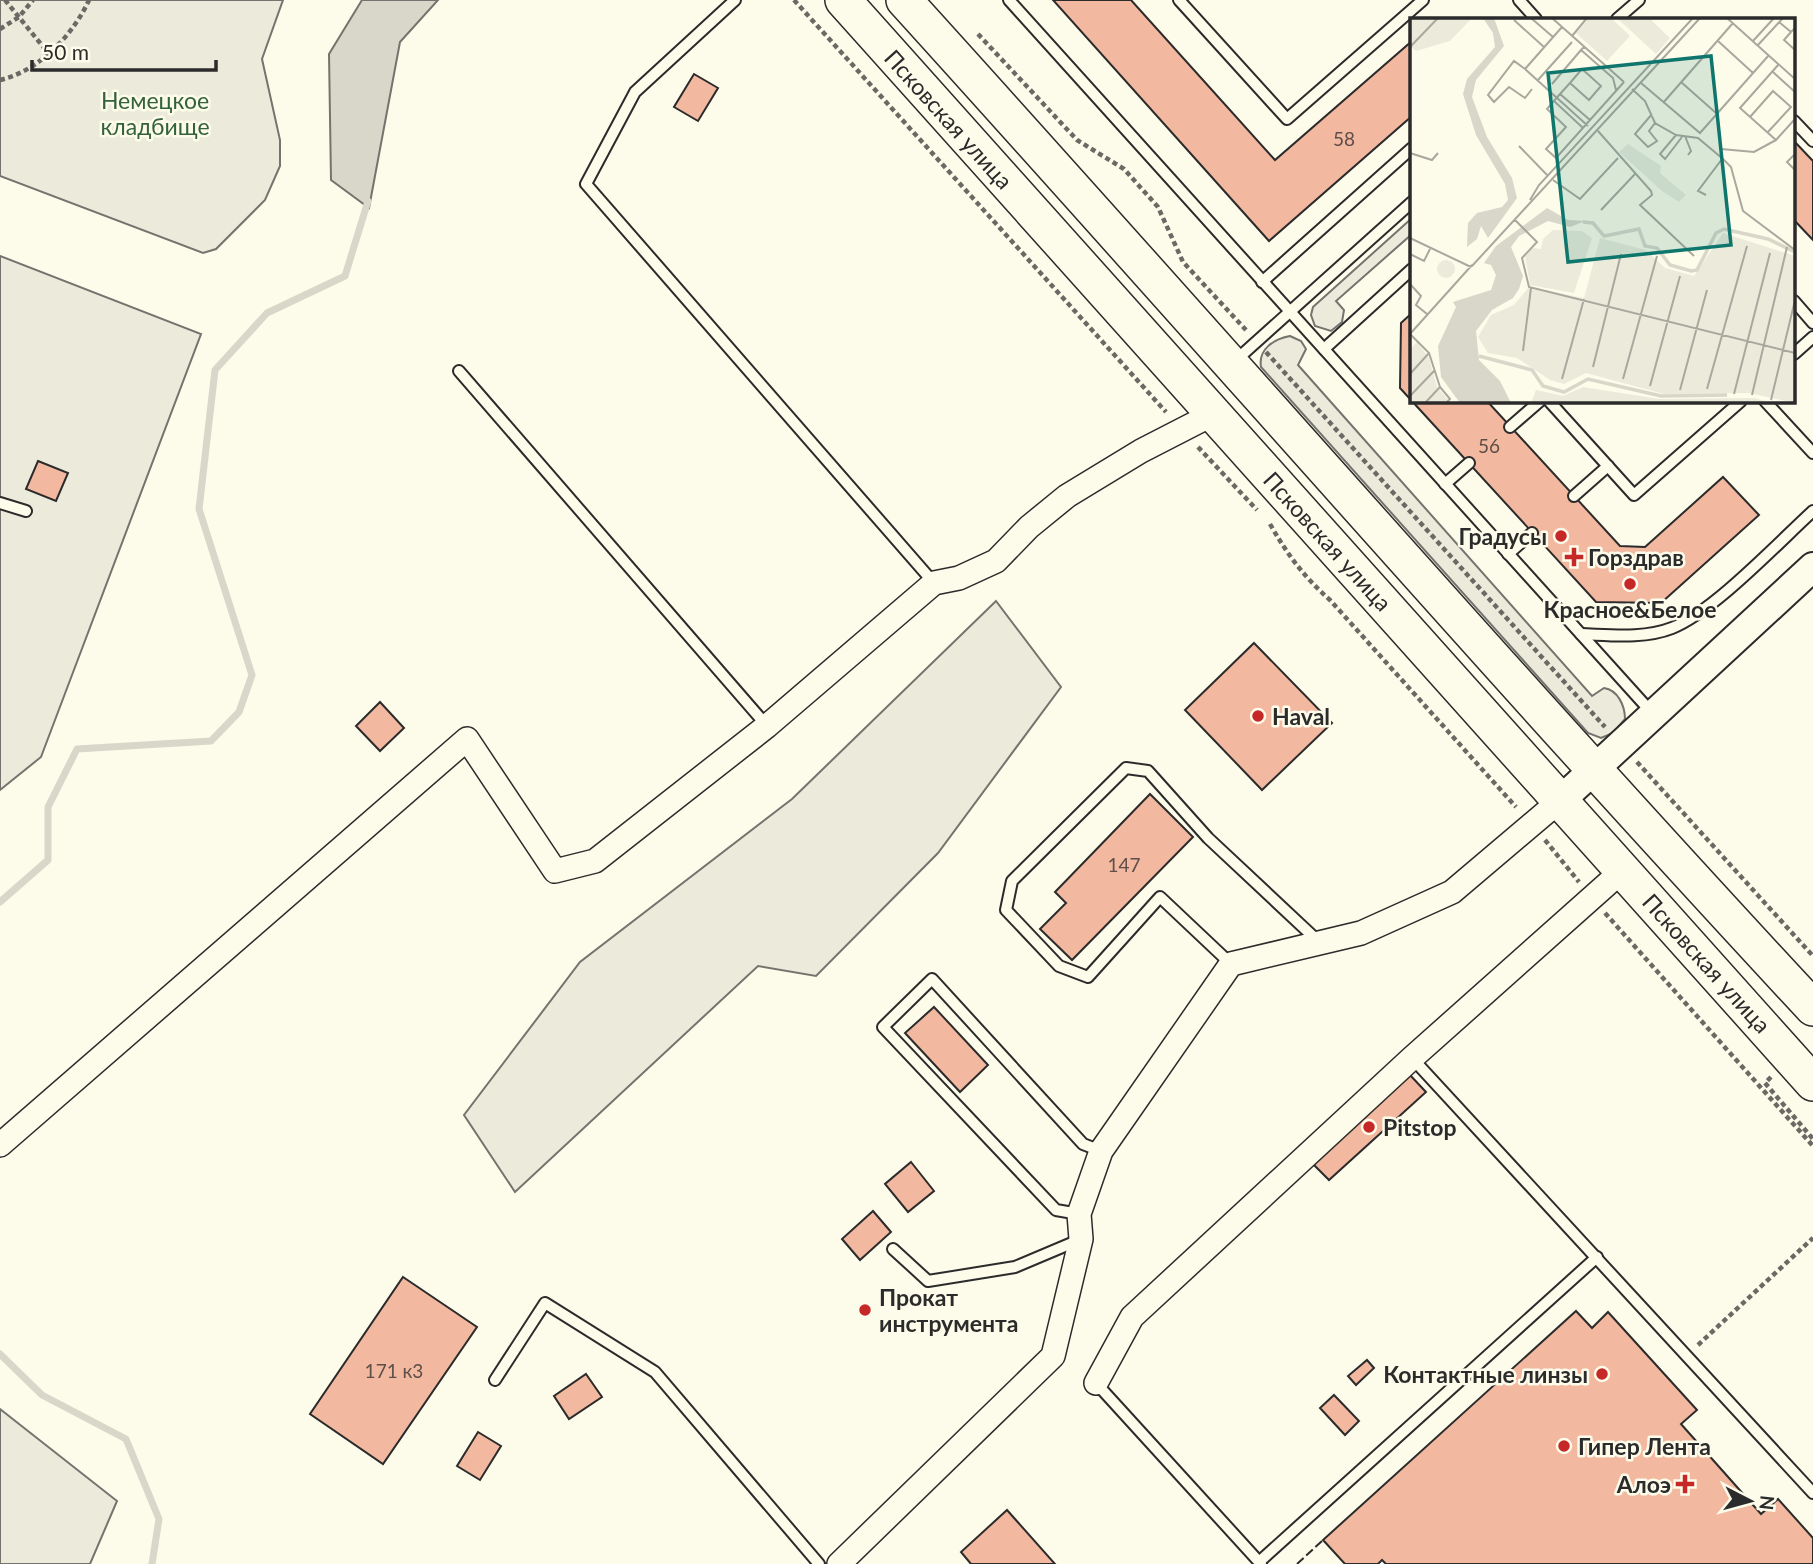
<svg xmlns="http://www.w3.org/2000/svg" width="1813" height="1564" font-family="Lato,sans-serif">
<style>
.green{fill:#ecebdb;stroke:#74746e;stroke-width:2}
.water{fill:#d8d7c9;stroke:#74746e;stroke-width:2}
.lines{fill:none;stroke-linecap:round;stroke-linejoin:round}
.stream{stroke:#d8d7c9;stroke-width:7}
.building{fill:#f2b8a0;stroke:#2b2b2b;stroke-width:2}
.service-casing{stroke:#2b2b2b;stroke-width:14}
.minor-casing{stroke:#2b2b2b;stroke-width:26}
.tertiary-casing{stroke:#2b2b2b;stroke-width:32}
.primary-casing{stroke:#2b2b2b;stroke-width:38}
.path{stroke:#6a6964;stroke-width:4.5;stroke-dasharray:5 3.5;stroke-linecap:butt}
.service{stroke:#fdfbea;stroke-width:10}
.minor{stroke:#fdfbea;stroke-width:23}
.tertiary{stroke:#fdfbea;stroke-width:28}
.primary{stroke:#fdfbea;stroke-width:35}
.fence{stroke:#2b2b2b;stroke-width:2;stroke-dasharray:9 3.5;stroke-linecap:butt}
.poi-dot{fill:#c62828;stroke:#fdfbea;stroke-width:2.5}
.labels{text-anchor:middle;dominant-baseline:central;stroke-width:5;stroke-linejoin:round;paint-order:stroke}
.number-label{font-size:19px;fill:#5d4e48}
.park-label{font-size:23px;fill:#34623c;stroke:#fdfbea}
.street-label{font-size:23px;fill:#2b2b2b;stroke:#fdfbea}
.poi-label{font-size:23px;font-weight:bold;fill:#2b2b2b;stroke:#fdfbea;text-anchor:start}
.inset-river{fill:none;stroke:#d8d7c9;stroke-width:3.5}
.inset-road{fill:none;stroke:#a9a89e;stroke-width:2}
.view{fill:#0f766e;fill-opacity:0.15;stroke:#0f766e;stroke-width:3.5}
.inset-edge{fill:none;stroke:#2b2b2b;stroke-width:3.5}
</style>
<rect width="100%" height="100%" fill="#fdfbea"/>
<g class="green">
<polygon points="0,0 283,0 262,59 280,140 280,166 265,200 216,249 203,253 0,176"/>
<polygon points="1412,218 1412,234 1336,301 1344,310 1342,322 1331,331 1315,326 1311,315 1313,307"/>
<polygon points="0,256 201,334 41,757 0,790"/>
<path d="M1290 336 1301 341 1306 349 1298 365 1592 696 1604 688C1618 690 1625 706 1625 719L1613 733 1601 738 1588 733 1261 367C1258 349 1274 339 1290 336Z"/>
<polygon points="996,601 1061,687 938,853 816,976 758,966 515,1192 464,1115 580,962 792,799"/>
<polygon points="0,1409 117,1501 90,1564 0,1564"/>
</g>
<polygon class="water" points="362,0 438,0 400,42 369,208 331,180 329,54"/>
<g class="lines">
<g class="stream">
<polyline points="0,902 48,860 48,807 77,749 211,741 239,712 252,675 199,509 215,370 267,313 345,276 368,201"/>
<polyline points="0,1354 42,1395 126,1439 159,1519 152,1564"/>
</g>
</g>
<g class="building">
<polygon points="1053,0 1131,0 1275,160 1412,41 1412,116 1269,241"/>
<polygon points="694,74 718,88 698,121 674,107"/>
<polygon points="1794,141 1813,161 1813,240 1794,220"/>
<polygon points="1412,313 1412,401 1487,401 1620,546 1645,547 1723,477 1759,515 1661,603 1596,602 1400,388 1401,323"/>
<polygon points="38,461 68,473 56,501 26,489"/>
<polygon points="1254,643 1332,723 1262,790 1185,710"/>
<polygon points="380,702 404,728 380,751 356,726"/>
<polygon points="1150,794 1193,837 1072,960 1040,929 1066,903 1055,892"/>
<polygon points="934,1007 988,1065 960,1092 905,1033"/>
<polygon points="1409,1074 1426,1092 1329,1180 1312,1163"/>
<polygon points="911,1162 934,1191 908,1212 885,1184"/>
<polygon points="873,1211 891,1232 860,1260 842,1239"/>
<polygon points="403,1277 477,1327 383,1464 310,1414"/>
<polygon points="1576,1311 1592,1328 1608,1312 1697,1410 1681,1424 1761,1514 1778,1499 1813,1538 1813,1564 1386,1564 1382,1560 1378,1564 1345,1564 1323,1540"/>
<polygon points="1367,1360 1374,1368 1356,1385 1348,1376"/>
<polygon points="586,1374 602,1397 569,1419 554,1396"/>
<polygon points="1334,1395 1359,1421 1345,1435 1320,1408"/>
<polygon points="478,1432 501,1446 480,1480 457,1466"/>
<polygon points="1007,1510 1055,1564 971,1564 961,1552"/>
</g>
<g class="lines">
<g class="service-casing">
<g id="service">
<polyline points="735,0 635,92 586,184 934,583"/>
<polyline points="1009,0 1653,714"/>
<polyline points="1179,0 1287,119 1423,0"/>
<polyline points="1519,0 1536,19"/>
<polyline points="1617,19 1639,0"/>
<polyline points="1794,121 1813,141"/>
<polyline points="1262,282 1412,148"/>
<polyline points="1794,301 1813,323"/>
<polyline points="1324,349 1412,269"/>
<polyline points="1794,354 1813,337"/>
<polyline points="1235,361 1412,202"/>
<polyline points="459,371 767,726"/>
<polyline points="1549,401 1634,495 1741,401"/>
<polyline points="1765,401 1813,453"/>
<polyline points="1510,427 1540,401"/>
<polyline points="1445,484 1469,463"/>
<polyline points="1574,496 1608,466"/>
<polyline points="0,503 26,511"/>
<polyline points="1508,554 1532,533"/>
<path d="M1581 634C1611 635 1644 639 1672 628 1713 612 1778 543 1813 511"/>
<polyline points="1231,964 1160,897 1088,977 1059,966 1006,910 1012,881 1126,768 1148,771 1208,838 1319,942"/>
<polyline points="1412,1058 1813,1493"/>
<polyline points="1079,1214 1056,1210 883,1027 932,979 1083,1144 1101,1151"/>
<polyline points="893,1249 928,1281 1015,1267 1079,1240"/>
<polyline points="495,1380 545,1303 655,1372 819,1564"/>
<polyline points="1096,1383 1261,1564"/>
<polyline points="1259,1562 1597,1257"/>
</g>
</g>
<g class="minor-casing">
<g id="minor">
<polyline points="0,1145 467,739 555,871 595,861 767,726 934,583 959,578 996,561 1029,527 1067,496 1141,451 1213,414"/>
<polyline points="1096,1383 1132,1317 1412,1058 1623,870"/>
<polyline points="839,1564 1053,1356 1081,1239 1079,1214 1101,1151 1231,964 1361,933 1452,892 1570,792"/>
</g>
</g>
<g class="tertiary-casing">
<polyline id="tertiary" points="1561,800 1813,567"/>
</g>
<g class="primary-casing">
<g id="primary">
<polyline points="843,0 1813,1083"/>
<path d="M904 0C1208 335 1505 677 1813 1008"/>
</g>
</g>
<g class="path">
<polyline points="5,0 49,54"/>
<polyline points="794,0 1166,412"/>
<polyline points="0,29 19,17 33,0"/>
<polyline points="978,34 1077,140 1124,169 1158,207 1183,262 1246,330"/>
<path d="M0 80C39 71 73 35 89 0"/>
<polyline points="1266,352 1605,727"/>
<polyline points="1198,447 1257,510"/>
<path d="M1270 524C1287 554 1304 577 1330 600L1516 807"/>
<polyline points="1637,762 1813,956"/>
<polyline points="1545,840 1579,882"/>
<polyline points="1605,913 1813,1146"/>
<polyline points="1771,1077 1765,1083 1813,1139"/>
<polyline points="1698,1345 1813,1238"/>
</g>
<use href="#service" class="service"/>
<use href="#minor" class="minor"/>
<use href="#tertiary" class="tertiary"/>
<use href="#primary" class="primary"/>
<polyline class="fence" points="1297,1564 1323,1540"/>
</g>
<g class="poi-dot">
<circle cx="1561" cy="536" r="7"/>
<path d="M1570.5 546.5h7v7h7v7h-7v7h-7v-7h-7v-7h7z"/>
<circle cx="1630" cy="584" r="7"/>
<circle cx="1258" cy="716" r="7"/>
<circle cx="1369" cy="1127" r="7"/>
<circle cx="865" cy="1310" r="7"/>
<circle cx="1602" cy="1374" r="7"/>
<circle cx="1564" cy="1446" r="7"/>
<path d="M1681.5 1473.5h7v7h7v7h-7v7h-7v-7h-7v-7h7z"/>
</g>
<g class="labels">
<g class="number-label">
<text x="1344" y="138">58</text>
<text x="1489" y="445">56</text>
<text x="1124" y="864">147</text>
<text x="394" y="1370">171 к3</text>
</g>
<g class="park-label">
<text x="155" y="100">Немецкое<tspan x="155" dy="26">кладбище</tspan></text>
</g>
<g class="street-label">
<text transform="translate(949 119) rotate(48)">Псковская улица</text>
<text transform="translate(1328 541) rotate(48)">Псковская улица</text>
<text transform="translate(1707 963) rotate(48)">Псковская улица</text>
</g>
<g class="poi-label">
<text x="1547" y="536" text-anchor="end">Градусы</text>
<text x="1588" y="557">Горздрав</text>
<text x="1630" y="609" text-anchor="middle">Красное&amp;Белое</text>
<text x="1272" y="716">Haval</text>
<text x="1383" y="1127">Pitstop</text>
<text x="879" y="1297">Прокат<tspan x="879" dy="26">инструмента</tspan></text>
<text x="1588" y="1374" text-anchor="end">Контактные линзы</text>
<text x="1578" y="1446">Гипер Лента</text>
<text x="1671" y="1484" text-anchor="end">Алоэ</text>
</g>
</g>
<g transform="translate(1410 18)">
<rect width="385" height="385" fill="#fdfbea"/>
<path d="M0 0H62L40 23 6 33 0 28ZM179 0H201L220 18 197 43 166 15ZM207 0H239L260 20 246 36ZM218 126 251 148 250 155 276 177 269 184 252 173 209 134ZM143 212 172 213 182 220 164 275 120 267 115 238 123 230 131 231 133 221ZM313 215 385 238V385L339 375 254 376 176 355 154 366 140 362 107 340 78 335 68 319 81 297 104 287 119 269 174 280 190 220 236 232 255 250 284 258ZM27 251a9 9 0 1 1 18 0a9 9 0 1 1-18 0ZM7 324 19 340 27 369 41 385H0V332ZM173 369 249 381 345 380 361 385H121L126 372 153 378Z" fill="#ecebdb"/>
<path d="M73 0H84L94 28 66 62 62 79 77 119 102 160 107 180 78 220 71 208 67 221 57 229 58 205 67 195 92 189 98 182 95 166 66 117 53 76 57 61 85 29 83 15ZM137 190 158 202 175 203 160 209 138 203 109 218 101 229 113 258 109 271 103 280 82 292 66 313 69 342 90 363 101 385H50L31 359 28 328 46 289 43 284 81 272 86 257 81 247 74 245 86 228Z" fill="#d8d7c9"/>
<path class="inset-river" d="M173 204 183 205 194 218 229 211 235 228 247 230 260 247 281 253 287 252 306 215 314 211 358 221 385 234M69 338 122 352 133 368 154 374 178 361 251 378 317 377"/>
<path class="inset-road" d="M121 0 143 19M142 0 214 64M317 0 385 61M104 2 134 29M369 4 381 14 385 10M152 9 115 51 178 108M381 14 374 22 385 32M162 18 177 0M308 23 343 55M343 23 364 0M348 27 373 0M0 29 28 0M174 29 171 32 203 60 206 72M369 46 330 90 366 122 385 101M115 51 104 43 78 77 84 84 99 69 115 80 122 71M363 54 385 74M128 62 162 24M271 64 306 95M231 65 290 115 359 37M142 66 171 32M222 71 235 83 245 105 266 117 288 120 313 141 321 149 333 193 385 232M150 76 160 65 172 51 191 68 179 82 160 65M144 83 173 110M253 85 323 5M242 96 225 116 238 129 247 123 239 113 245 105M340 99 363 73 381 89 357 115M180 102 150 76 137 91 156 109 136 131 146 140 214 64M188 113 241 173 242 177 230 187 284 238M266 117 250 136 255 141 272 119M275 118 281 133 278 137M109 128 138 158M311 131 344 134 366 122M0 135 22 142 28 135M385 136 377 144 385 152M143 162 170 181 208 140M296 177 288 173 312 141M120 182 129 167 283 0M191 192 225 156M105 202 127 224 112 240 119 269 385 335M0 220 61 249M0 236 14 243 20 231M62 248 290 0M0 266 11 278 6 287 17 296M0 316 19 335 30 369 40 381 36 385M0 316 62 247M113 333 121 270M183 349 211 236M0 356 19 335M152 361 174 281M213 361 247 238M240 368 270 258M297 371 337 228M270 372 297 272M324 376 360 235M342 377 377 229M0 378 24 353M361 382 385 282M15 385 30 369"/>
<path class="view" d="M301 38 321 227 158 244 138 55Z"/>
<rect width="385" height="385" class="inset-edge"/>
</g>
<g transform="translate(1750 1501) rotate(96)" stroke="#fdfbea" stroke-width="5" paint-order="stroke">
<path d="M0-5L12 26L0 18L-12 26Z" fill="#2b2b2b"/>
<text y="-10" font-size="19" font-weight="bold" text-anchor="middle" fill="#2b2b2b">N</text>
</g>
<path d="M32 60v10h184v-10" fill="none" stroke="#2b2b2b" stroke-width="3.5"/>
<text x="42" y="60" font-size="21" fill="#2b2b2b" stroke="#fdfbea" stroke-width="5" paint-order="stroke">50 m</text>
</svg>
